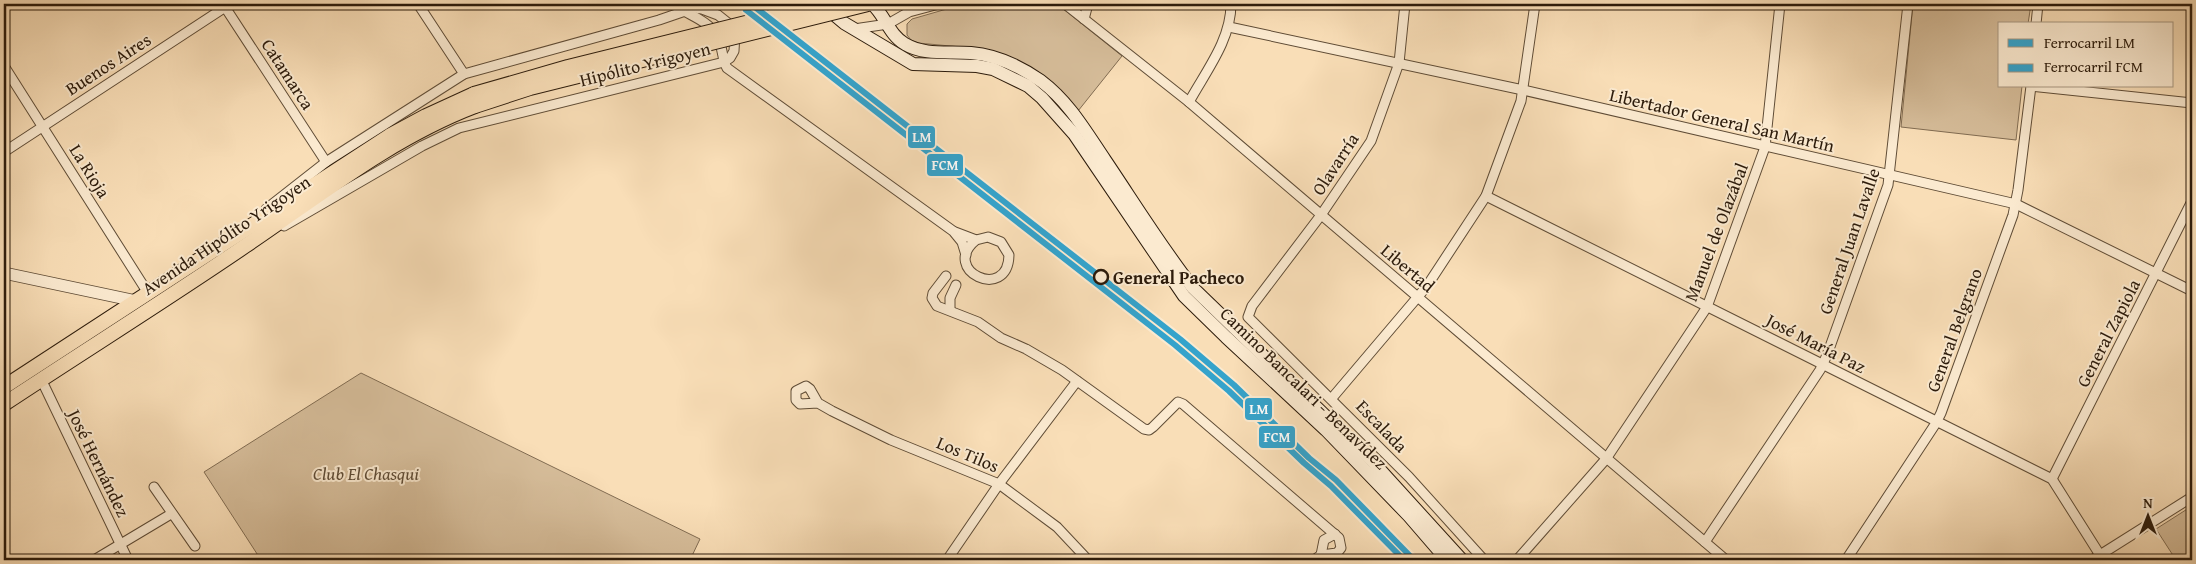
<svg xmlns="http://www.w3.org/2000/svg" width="2196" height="564" font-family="'Gentium Book Plus',serif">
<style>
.green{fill:#d6bd9a;stroke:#816c52}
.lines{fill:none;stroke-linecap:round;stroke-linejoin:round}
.minor-casing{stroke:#5f4c36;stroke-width:11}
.tertiary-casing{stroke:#5f4c36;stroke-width:13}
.secondary-casing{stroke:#2c1b0b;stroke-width:14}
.primary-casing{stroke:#2c1b0b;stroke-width:16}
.minor{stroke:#fbead0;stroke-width:9}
.tertiary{stroke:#fbead0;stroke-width:11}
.secondary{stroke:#fbead0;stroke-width:12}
.primary{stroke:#f9deb7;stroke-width:14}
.primary-bridge-casing{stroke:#2c1b0b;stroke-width:16;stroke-linecap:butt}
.primary-bridge{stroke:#f9deb7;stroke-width:14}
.rail-1-casing{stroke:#fbead0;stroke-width:10}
.rail-2-casing{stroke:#fbead0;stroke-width:10}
.rail-1{stroke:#35a3cb;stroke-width:6}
.rail-2{stroke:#35a3cb;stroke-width:6}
.stop-dot{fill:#fbead0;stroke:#2c1b0b;stroke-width:2.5}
.labels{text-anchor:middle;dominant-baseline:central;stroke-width:4;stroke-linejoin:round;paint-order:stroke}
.street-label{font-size:18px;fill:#2c1b0b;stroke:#fbead0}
.stop-label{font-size:18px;font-weight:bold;fill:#2c1b0b;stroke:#fbead0;text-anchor:start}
.park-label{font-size:18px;font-style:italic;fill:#5f4c36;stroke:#fbead0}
.line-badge{stroke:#fbead0;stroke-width:2}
.badge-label{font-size:14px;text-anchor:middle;font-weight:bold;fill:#fff}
</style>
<rect width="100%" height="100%" fill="#f9deb7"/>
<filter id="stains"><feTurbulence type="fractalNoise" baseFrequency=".004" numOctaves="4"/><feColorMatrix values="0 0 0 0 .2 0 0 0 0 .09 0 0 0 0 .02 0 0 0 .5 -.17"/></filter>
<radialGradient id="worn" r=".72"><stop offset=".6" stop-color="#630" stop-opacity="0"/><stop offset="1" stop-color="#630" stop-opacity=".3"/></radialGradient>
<g class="green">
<polygon points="964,4 1057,4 1122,56 1078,111 1062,93 961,47 918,43 911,40 907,35 907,24 912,19"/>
<polygon points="1913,4 2031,4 2028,24 2000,24 2000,86 2022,86 2016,140 1901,127"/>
<polygon points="361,373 700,539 690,560 261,560 204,472"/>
<polygon points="2192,506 2192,560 2176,560 2156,529"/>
</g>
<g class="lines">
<g class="minor-casing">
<g id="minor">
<polyline points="223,4 326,162"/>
<polyline points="418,4 464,74"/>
<path d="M674 4C687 15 706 19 716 34 723 44 721 57 727 68L953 231 962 242 966 255"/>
<polyline points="1065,4 1189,102 1726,560"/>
<polyline points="1405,4 1399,63 1371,141 1321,215 1252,306 1248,317 1409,477 1484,560"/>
<polyline points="1084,19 1088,4"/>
<polyline points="2036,24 2038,4"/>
<polyline points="1229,27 1523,90 2016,204 2192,291"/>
<polyline points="854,29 888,24 909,12 939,4"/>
<polyline points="4,66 148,293"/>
<polyline points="2031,86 2192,103"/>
<path d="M1189 102C1206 71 1231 40 1231 4"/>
<polyline points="4,152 230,4"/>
<polyline points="1486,196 2052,479 2100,555"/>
<polyline points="266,209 326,162 464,74 659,20 694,8 702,9 718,15 728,23 735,33 734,51 730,58 724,62 459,128 422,146 284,226"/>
<path d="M955 232 976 240 988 237 1001 242 1009 255C1008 303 939 270 976 240"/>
<polyline points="946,276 933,293 932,298 937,306 978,322 1001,338 1026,349 1062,370 1144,429 1149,430 1153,427 1178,402 1183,404 1339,538 1341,548 1337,553 1321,555 1314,560"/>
<polyline points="950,310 950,298 956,285"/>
<polyline points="41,379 128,560"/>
<polyline points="1332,398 1427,286 1486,196 1521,101 1535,4"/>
<polyline points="818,403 800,404 796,400 796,391 806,386 810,389 818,403 832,411 891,440 999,484 1057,527 1088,560"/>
<polyline points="2052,479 2192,201"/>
<polyline points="154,487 195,546"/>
<polyline points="1705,542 1820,370 1827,355 1888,185 1908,4"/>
<polyline points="1321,555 1324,540 1335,534"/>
<polyline points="94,560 171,514"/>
<polyline points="947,560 999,484 1077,381"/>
<polyline points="1517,560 1606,459 1707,307 1765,147 1780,4"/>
<polyline points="1846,560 1936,423 1941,413 2013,215 2018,190 2031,86"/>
<polyline points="2092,560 2192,497"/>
</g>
</g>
<g class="tertiary-casing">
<polyline id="tertiary" points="4,273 136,301"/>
</g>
<g class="secondary-casing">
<g id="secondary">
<path d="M872 4C885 15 889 35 905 44 925 56 949 51 971 53 996 55 1021 67 1041 81 1069 102 1086 132 1105 160 1134 203 1161 247 1193 288L1372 461 1462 560"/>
<polyline points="825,7 844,23 913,64 977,66 993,69 1028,86 1042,98 1074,134 1184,296 1226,337 1326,430 1409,516 1447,560"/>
</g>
</g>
<g class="primary-casing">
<g id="primary">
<polyline points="4,387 389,136 426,116 474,94"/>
<path d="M4 404C84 351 166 300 245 246 319 196 391 138 475 106"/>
</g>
</g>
<use href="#minor" class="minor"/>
<use href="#tertiary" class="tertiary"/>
<use href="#secondary" class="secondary"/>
<use href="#primary" class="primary"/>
<g class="primary-bridge-casing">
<g id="primary-bridge">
<polyline points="474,94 568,67 822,4"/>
<polyline points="475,106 530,88 868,4"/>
</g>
</g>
<use href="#primary-bridge" class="primary-bridge"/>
<g class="rail-1-casing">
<polyline id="rail-1" points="751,4 1180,339 1234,385 1309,458 1336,480 1414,560"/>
</g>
<g class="rail-2-casing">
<polyline id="rail-2" points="746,10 1175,345 1229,391 1304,463 1331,486 1404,560"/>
</g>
<use href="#rail-1" class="rail-1"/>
<use href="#rail-2" class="rail-2"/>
</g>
<circle class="stop-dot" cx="1101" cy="277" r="7"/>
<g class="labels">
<g class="street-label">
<text transform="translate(108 64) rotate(-33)">Buenos Aires</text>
<text transform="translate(645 64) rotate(-14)">Hipólito Yrigoyen</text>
<text transform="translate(288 74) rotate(57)">Catamarca</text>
<text transform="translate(1722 120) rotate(13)">Libertador General San Martín</text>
<text transform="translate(1335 164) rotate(-57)">Olavarría</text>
<text transform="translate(90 171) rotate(58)">La Rioja</text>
<text transform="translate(1716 232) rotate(-69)">Manuel de Olazábal</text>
<text transform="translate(226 235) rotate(-34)">Avenida Hipólito Yrigoyen</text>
<text transform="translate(1849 241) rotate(-71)">General Juan Lavalle</text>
<text transform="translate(1408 268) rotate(40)">Libertad</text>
<text transform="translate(1954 330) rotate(-70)">General Belgrano</text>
<text transform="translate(2108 333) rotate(-63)">General Zapiola</text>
<text transform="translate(1816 343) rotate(27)">José María Paz</text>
<text transform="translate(1304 388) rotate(44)">Camino Bancalari - Benavídez</text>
<text transform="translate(1382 426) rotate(46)">Escalada</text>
<text transform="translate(968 454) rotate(23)">Los Tilos</text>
<text transform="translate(99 463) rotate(64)">José Hernández</text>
</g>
<g class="stop-label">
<text x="1113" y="277">General Pacheco</text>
</g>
<g class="park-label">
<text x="366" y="473">Club El Chasqui</text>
</g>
</g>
<g class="line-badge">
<rect x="907" y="125" width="29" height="24" rx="5" fill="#35a3cb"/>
<rect x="926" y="153" width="38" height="24" rx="5" fill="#35a3cb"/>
<rect x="1244" y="397" width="29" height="24" rx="5" fill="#35a3cb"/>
<rect x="1258" y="425" width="38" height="24" rx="5" fill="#35a3cb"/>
</g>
<g class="badge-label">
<text x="922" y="142">LM</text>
<text x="945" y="170">FCM</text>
<text x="1259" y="414">LM</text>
<text x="1277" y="442">FCM</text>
</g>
<rect width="2196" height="564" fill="none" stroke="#f9deb7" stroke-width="20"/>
<rect x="5" y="5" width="2186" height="554" fill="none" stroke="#2c1b0b" stroke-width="2.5"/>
<rect x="10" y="10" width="2176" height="544" fill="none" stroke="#2c1b0b"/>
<rect x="1998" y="22" width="175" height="65" fill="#fbead0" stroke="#a89781"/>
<rect x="2008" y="39" width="25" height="8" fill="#35a3cb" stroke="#a89781"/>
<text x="2044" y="48" font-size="15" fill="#2c1b0b">Ferrocarril LM</text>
<rect x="2008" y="64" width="25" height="8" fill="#35a3cb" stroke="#a89781"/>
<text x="2044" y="72" font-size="15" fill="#2c1b0b">Ferrocarril FCM</text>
<g transform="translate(2148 516)" stroke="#fbead0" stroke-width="4" paint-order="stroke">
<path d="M0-4L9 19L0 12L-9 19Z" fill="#2c1b0b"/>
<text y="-8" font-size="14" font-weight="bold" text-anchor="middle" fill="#2c1b0b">N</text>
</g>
<rect width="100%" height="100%" filter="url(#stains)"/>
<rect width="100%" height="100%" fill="url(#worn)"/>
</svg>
